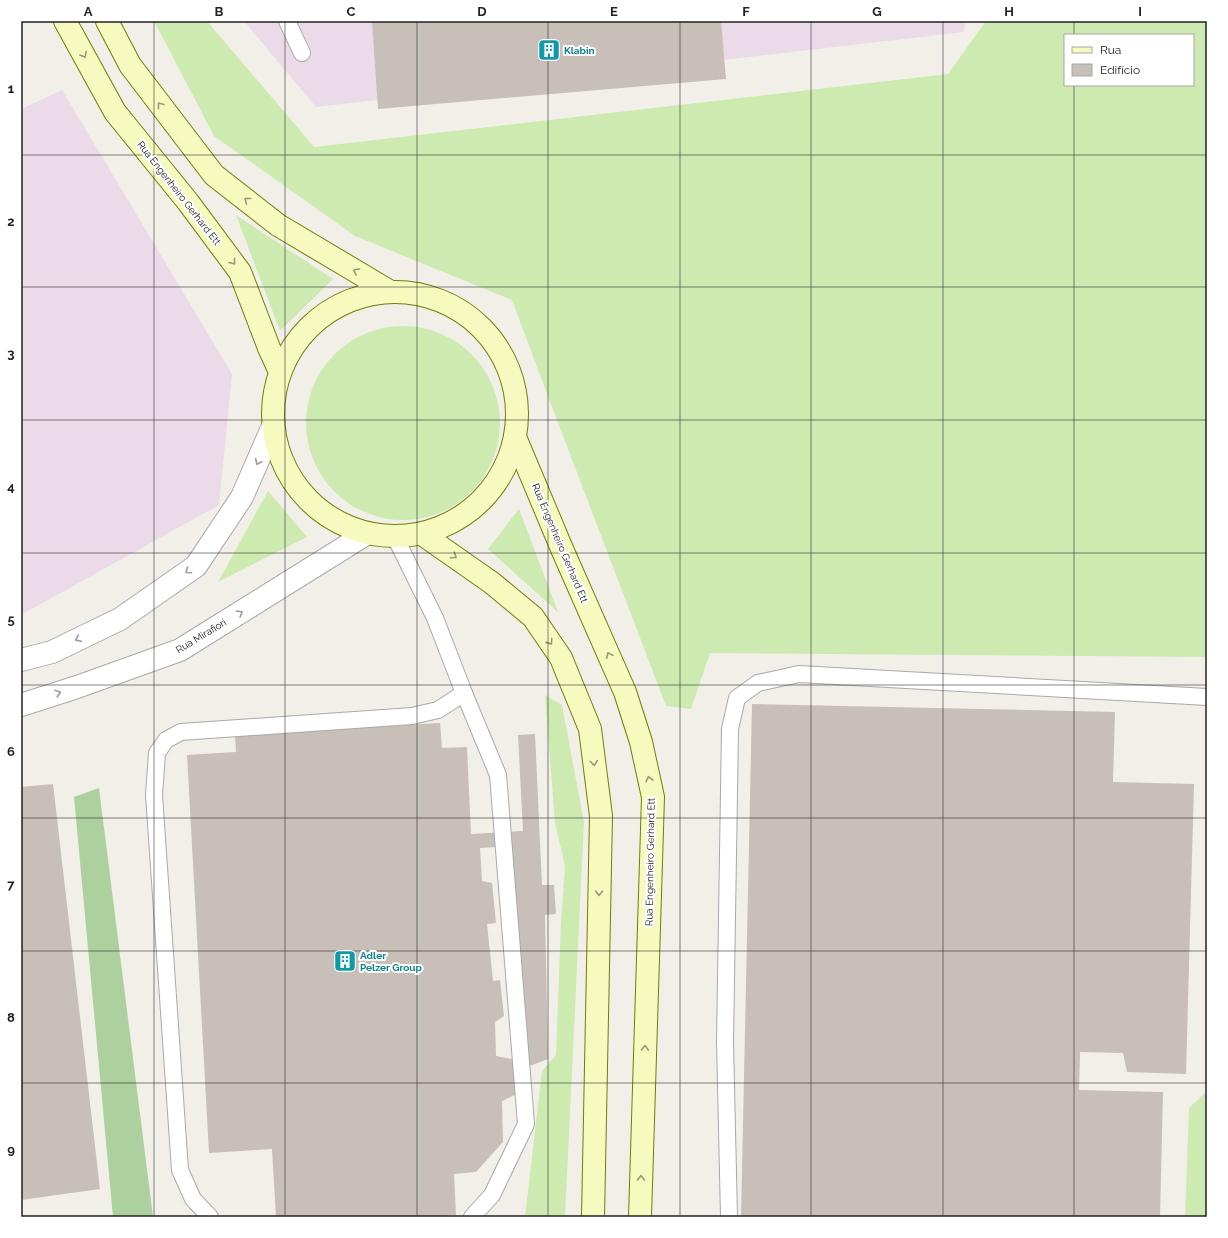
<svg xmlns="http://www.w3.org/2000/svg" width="1228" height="1238" font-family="Raleway,sans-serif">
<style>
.industrial{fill:#ebdbe8}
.grass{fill:#cdebb0;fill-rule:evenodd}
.forest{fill:#add19e}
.building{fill:#c7bfb8}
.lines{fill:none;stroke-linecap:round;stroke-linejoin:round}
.lane-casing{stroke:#a9a9a9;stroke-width:18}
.street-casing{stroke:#a9a9a9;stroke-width:24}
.secondary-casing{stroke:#707d05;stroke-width:24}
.lane{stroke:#fff;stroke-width:16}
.street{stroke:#fff;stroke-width:22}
.secondary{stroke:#f7fabf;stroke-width:22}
.oneway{stroke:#979978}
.oneway2{stroke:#9c9c9c}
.grid{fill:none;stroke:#222;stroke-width:1;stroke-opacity:0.55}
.labels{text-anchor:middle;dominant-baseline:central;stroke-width:4;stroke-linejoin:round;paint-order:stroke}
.culture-label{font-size:10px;font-weight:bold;fill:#0d838f;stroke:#fff;text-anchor:start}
.street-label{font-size:10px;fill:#222;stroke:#fff}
.neatline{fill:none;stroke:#222;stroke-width:1.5}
.grid-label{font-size:13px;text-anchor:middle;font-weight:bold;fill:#222}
</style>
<rect width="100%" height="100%" fill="#f2efe9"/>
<g class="industrial">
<polygon points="244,21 965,21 964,32 316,107"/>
<polygon points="62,90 232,374 219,505 21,615 21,109"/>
</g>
<g class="grass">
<path d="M154 21H207L314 147 948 74 986 21H1207V657L710 653 691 709 666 706 552 407 512 300 355 236 214 136ZM1065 35H1193V85H1065Z"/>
<polygon points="236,215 333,279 280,331"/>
<circle cx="403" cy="423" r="97"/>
<polygon points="268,491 307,537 218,582"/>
<polygon points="519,509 558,612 488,549"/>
<polygon points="545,695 562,705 584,822 565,1217 525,1217 542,1071 556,1055 561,922 565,866 555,823"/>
<polygon points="1207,1091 1207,1217 1185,1217 1189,1108"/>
</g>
<polygon class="forest" points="99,788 153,1217 113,1217 74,797"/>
<g class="building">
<polygon points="372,21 721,21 726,79 378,109"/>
<polygon points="752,704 1115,712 1113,782 1194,784 1186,1074 1127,1072 1123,1053 1080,1052 1079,1090 1163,1092 1160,1217 741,1217"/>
<polygon points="440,723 442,748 467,747 471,834 523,831 518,735 535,734 542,885 554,885 556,914 545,915 548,1059 527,1067 512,846 480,848 482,881 492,883 496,923 487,924 493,981 500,980 504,1016 495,1022 496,1056 512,1059 517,1094 502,1101 503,1142 476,1172 454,1174 456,1215 423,1217 276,1217 272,1149 209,1153 187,755 236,752 235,735"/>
<polygon points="53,784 100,1189 21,1200 21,787"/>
</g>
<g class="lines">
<g class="lane-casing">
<g id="lane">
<polyline points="287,21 302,53"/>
<polyline points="464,693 498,775 526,1124 492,1195 472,1217"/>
<polyline points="210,1217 193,1199 180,1170 154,795 157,753 166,740 181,732 412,716 438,710 464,693 435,618 395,537"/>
<polyline points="729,1217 725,1042 730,729 737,698 758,683 799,674 1207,697"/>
</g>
</g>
<g class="street-casing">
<g id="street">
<polyline points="21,660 52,652 120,619 196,566 242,497 273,426"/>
<polyline points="21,705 77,687 180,650 366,534"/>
</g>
</g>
<g class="secondary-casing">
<g id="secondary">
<polyline points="65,21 115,112 188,202 240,272 269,348 280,372"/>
<polyline points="107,21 130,65 214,175 278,225 389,291"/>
<circle cx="395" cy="414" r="122"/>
<polyline points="515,437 562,549 625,692 641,742 653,797 640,1217"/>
<polyline points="422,534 492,583 533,617 561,658 590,729 601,816 593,1217"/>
</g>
</g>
<use href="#lane" class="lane"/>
<use href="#street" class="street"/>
<use href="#secondary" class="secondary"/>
</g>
<defs><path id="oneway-chevron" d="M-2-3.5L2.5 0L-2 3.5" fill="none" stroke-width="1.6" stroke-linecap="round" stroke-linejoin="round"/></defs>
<g class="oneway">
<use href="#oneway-chevron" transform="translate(84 55) rotate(61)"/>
<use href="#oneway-chevron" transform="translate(160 105) rotate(-127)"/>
<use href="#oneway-chevron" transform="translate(247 200) rotate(-142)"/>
<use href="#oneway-chevron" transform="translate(233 262) rotate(53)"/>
<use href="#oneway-chevron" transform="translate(356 271) rotate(-149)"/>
<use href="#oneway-chevron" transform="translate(454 556) rotate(35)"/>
<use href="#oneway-chevron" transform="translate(550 642) rotate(55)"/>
<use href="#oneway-chevron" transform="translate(609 655) rotate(-114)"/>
<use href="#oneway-chevron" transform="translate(594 763) rotate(83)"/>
<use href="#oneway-chevron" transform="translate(649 779) rotate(-103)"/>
<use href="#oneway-chevron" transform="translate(599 893) rotate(91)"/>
<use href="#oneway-chevron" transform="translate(645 1048) rotate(-88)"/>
<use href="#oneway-chevron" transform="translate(641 1178) rotate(-88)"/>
</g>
<g class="oneway2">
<use href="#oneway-chevron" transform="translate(258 462) rotate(114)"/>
<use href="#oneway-chevron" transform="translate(188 571) rotate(145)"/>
<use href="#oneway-chevron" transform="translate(240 613) rotate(-32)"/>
<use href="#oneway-chevron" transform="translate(78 639) rotate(154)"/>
<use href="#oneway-chevron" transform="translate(58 693) rotate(-18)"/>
</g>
<path class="grid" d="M154 21V1217M285 21V1217M417 21V1217M548 21V1217M680 21V1217M811 21V1217M943 21V1217M1074 21V35M1074 85V1217M21 155H1207M21 287H1207M21 420H1207M21 553H1207M21 685H1207M21 818H1207M21 951H1207M21 1083H1207"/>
<defs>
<g id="building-square" transform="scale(1.15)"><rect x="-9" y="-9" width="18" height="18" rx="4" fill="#0f9aa8" stroke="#fff"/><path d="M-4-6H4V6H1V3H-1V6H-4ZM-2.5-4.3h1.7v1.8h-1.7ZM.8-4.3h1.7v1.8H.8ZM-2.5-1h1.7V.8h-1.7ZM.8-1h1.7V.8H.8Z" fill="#fff"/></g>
</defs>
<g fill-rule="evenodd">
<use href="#building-square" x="549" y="50"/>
<use href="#building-square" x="345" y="961"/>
</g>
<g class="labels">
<g class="culture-label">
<text x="564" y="50">Klabin</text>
<text x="360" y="955">Adler<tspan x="360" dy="12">Pelzer Group</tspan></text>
</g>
<g class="street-label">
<text transform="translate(179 193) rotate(52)">Rua Engenheiro Gerhard Ett</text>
<text transform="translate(560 543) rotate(67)">Rua Engenheiro Gerhard Ett</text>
<text transform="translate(201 636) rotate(-31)">Rua Mirafiori</text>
<text transform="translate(650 862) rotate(-89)">Rua Engenheiro Gerhard Ett</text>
</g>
</g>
<rect width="1228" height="1238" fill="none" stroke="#ffffff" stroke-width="44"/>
<rect x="1064" y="34" width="130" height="52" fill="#ffffff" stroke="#a7a7a7"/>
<rect x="1072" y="47" width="20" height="6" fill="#f7fabf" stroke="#a7a7a7"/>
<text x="1100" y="54" font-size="12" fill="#222222">Rua</text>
<rect x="1072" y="64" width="20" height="12" fill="#c7bfb8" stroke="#a7a7a7"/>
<text x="1100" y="74" font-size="12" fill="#222222">Edifício</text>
<rect x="22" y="22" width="1184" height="1194" class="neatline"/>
<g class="grid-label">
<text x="88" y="16">A</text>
<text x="219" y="16">B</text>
<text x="351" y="16">C</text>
<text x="482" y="16">D</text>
<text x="614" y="16">E</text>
<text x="746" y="16">F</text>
<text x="877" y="16">G</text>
<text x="1009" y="16">H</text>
<text x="1140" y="16">I</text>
<text x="11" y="93">1</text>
<text x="11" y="226">2</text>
<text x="11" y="358">3</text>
<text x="11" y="491">4</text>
<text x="11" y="624">5</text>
<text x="11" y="756">6</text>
<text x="11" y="889">7</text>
<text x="11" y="1022">8</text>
<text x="11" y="1154">9</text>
</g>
</svg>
